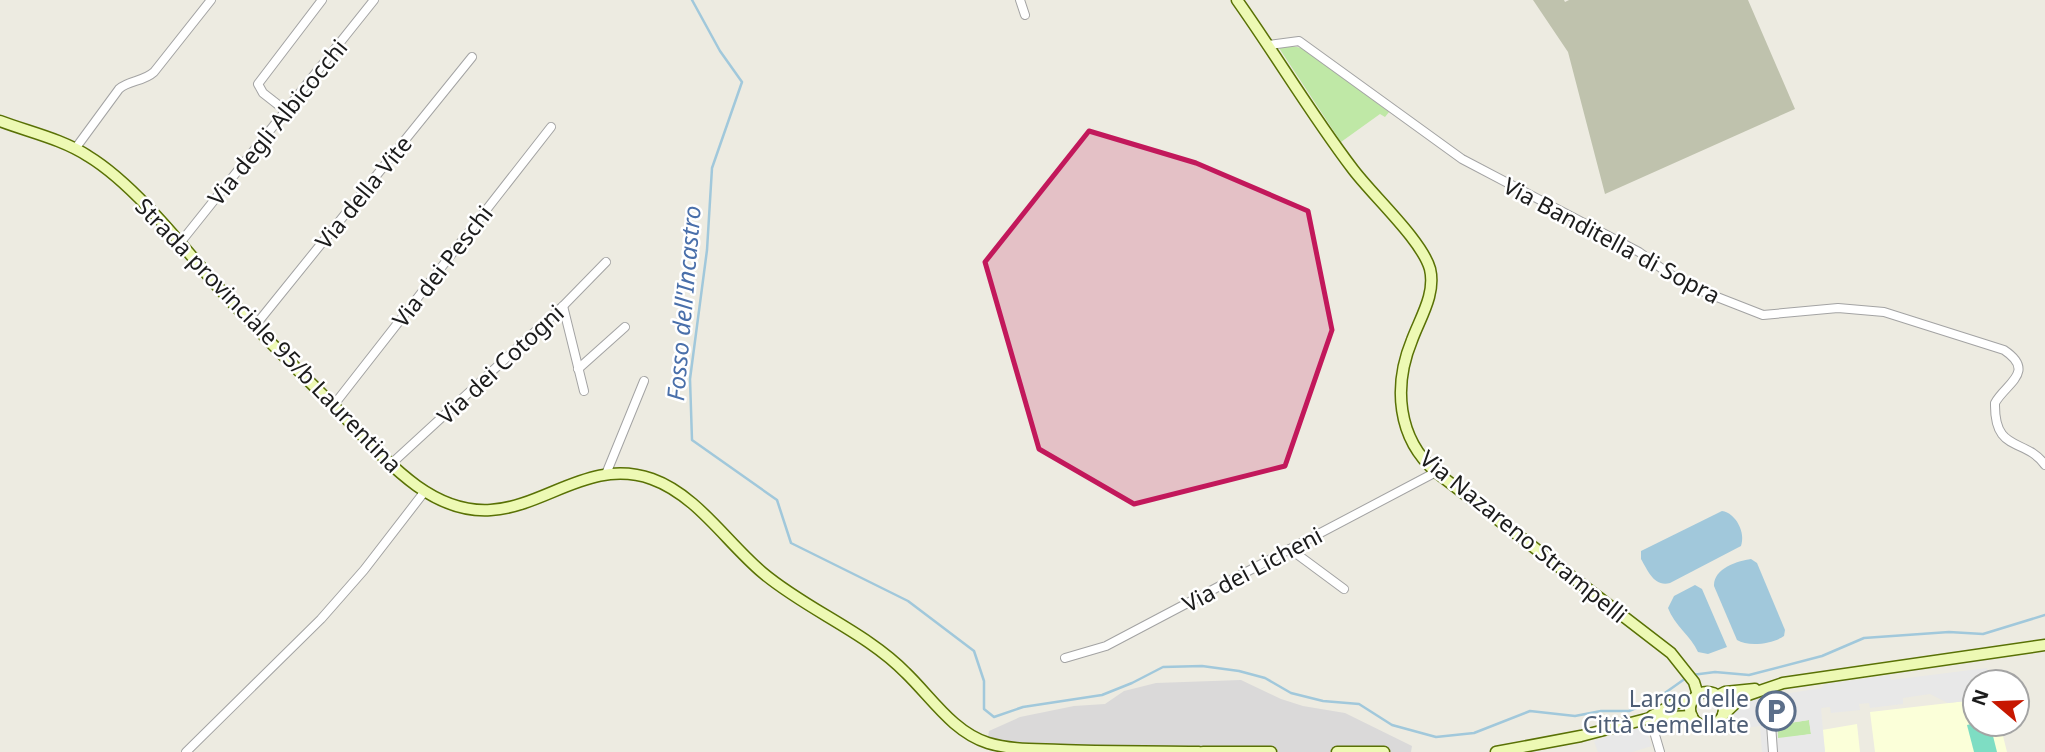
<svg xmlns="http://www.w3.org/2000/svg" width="2045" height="752" font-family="'Noto Sans',sans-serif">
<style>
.residential{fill:#dad9d9}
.education{fill:#fbffd9}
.construction{fill:#bfc2ad}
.grass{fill:#bfe8a6}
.pitch{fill:#7eddc3}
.parking{fill:#e8e8e8;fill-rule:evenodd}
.water{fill:#a1c8db}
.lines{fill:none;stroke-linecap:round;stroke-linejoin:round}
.stream{stroke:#a1c8db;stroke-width:2.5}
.street-casing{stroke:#a3a3a3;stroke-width:10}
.secondary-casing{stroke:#597105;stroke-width:13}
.street{stroke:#fff;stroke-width:8}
.secondary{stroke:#edf9b4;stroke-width:10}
.marked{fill:#c2185b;fill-opacity:0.2;stroke:#c2185b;stroke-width:5;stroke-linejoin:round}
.labels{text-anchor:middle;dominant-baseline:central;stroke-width:5;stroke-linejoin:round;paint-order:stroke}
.street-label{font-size:23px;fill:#1c1c1c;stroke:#fff}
.service-label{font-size:23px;fill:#4e5e75;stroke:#fff;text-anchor:end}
.water-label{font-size:24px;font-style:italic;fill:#496faa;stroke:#fff}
</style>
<rect width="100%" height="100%" fill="#edebe1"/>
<polygon class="residential" points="1241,680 1281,699 1303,706 1345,713 1412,746 1411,752 1004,752 988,737 989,731 1020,717 1074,706 1105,704 1124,691 1156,683"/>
<g class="education">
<polygon points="1975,700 1975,724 2000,724 2007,752 1875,752 1870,712"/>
<polygon points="1857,724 1860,752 1825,752 1822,730"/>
</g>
<polygon class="construction" points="1533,0 1564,0 1565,2 1569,0 1748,0 1795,109 1605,194 1568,52"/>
<g class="grass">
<polygon points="1291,46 1302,48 1389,112 1385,117 1380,114 1341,142 1279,48"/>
<polygon points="1809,720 1811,734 1778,739 1777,725"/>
</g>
<polygon class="pitch" points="1975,723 1990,724 1997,752 1974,752 1967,725"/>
<g class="parking">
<path d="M1987 668 1990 682H1975V700L1948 703 1930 694 1903 698V704L1870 708 1869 703 1859 704 1860 710 1831 713 1830 707 1821 708 1825 752H1762L1760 726 1722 731 1729 712 1753 699 1821 688 1825 684 1890 675 1891 680ZM1809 720 1811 734 1778 738 1777 725Z"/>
<polygon points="1638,727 1646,729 1652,746 1632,752 1598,752 1594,741"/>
</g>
<g class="water">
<path d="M1722 511C1736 513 1746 533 1741 546L1670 583C1654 587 1648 571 1641 559V551Z"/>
<path d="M1751 559 1757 563 1785 630 1784 636C1773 644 1748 647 1737 640L1714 586C1713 569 1737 561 1751 559Z"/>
<path d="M1695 585 1702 589 1727 647 1708 654 1698 652C1691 636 1674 625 1668 608L1674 596Z"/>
</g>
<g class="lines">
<g class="stream">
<polyline points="692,0 720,51 742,82 712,168 707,250 690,379 692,440 777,500 791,543 908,601 974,651 984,681 984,709 994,717 1023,707 1102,695 1132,683 1163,667 1202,666 1239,671 1265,678 1291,693 1323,701 1359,704 1392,725 1436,737 1474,733 1530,711 1575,716 1601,711 1629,711 1655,700 1686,678"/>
<polyline points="1692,675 1715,672 1749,675 1822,656 1864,638 1949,632 1983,634 2045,615"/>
</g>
<g class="street-casing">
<g id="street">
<polyline points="1020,0 1025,15"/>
<path d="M1269 45 1299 41 1462 159 1639 252 1668 273 1694 288 1763 315 1838 308 1884 312 2004 350C2037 372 2005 384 1995 403 1994 454 2025 437 2045 465"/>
<polyline points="286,111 263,93 258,84 322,0"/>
<path d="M75 149 119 89C129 80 143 82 154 72L211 0"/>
<polyline points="180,243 374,0"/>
<polyline points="563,306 584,391"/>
<polyline points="254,327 472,57"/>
<polyline points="578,369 625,327"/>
<polyline points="333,406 551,127"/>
<polyline points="391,464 563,306 606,262"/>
<polyline points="606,474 644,381"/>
<polyline points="1290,549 1344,589"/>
<polyline points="1065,658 1106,646 1436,472"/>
<polyline points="1770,710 1773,752"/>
<polyline points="1650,718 1660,752"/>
<polyline points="186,752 321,619 364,570 425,491"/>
</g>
</g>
<g class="secondary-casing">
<g id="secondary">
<path d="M1237 0C1276 55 1311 114 1352 168 1371 194 1422 240 1430 269 1436 294 1420 318 1412 340 1393 386 1397 438 1436 472L1671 653 1694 682 1698 695"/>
<path d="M0 121C29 132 62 139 88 156 131 182 178 240 211 279 251 325 295 367 338 410 363 436 388 465 417 486 515 556 566 449 652 479 697 495 727 543 763 573 807 610 866 632 906 673 931 697 953 732 988 743 1011 750 1037 749 1060 750 1107 752 1153 751 1199 752"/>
<circle cx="1707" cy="709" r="17"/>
<polyline points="1717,696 1725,692 1755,689"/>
<polyline points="1723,715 1742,697 1783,683 2045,645"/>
<polyline points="1652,716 1674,704 1694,699"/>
<polyline points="1203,752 1271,752"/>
<polyline points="1337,752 1384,752"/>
<polyline points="1496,752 1581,736 1650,718 1692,716"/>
</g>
</g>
<use href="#street" class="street"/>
<use href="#secondary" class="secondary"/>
</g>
<path class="marked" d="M1089 131 1196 163 1308 211 1332 330 1285 466 1134 504 1039 449 985 262Z"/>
<defs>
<g id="parking-ring" transform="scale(2.0125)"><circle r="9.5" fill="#fff" stroke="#5c6f8a" stroke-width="1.5"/><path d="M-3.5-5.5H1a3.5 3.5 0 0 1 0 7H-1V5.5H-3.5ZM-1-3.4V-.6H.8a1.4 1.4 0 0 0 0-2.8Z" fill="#5c6f8a"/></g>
</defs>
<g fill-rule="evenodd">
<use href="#parking-ring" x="1776" y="711"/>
</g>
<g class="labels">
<g class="street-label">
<text transform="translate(277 122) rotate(-51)">Via degli Albicocchi</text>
<text transform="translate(363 192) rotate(-51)">Via della Vite</text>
<text transform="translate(1612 240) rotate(28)">Via Banditella di Sopra</text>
<text transform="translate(442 266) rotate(-52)">Via dei Peschi</text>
<text transform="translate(269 335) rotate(46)">Strada provinciale 95/b Laurentina</text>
<text transform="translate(500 364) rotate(-43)">Via dei Cotogni</text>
<text transform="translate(1524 536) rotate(39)">Via Nazareno Strampelli</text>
<text transform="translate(1252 569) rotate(-28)">Via dei Licheni</text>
</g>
<g class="service-label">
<text x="1749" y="698">Largo delle<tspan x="1749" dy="26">Città Gemellate</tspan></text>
</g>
<g class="water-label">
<text transform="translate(683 303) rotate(-85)">Fosso dell'Incastro</text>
</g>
</g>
<g transform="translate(1996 703) rotate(289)"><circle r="33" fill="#ffffff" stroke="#a4a4a4" stroke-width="2"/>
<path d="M0-5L12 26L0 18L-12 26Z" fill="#c71700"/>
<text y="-10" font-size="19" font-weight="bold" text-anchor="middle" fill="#1c1c1c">N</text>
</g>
</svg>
